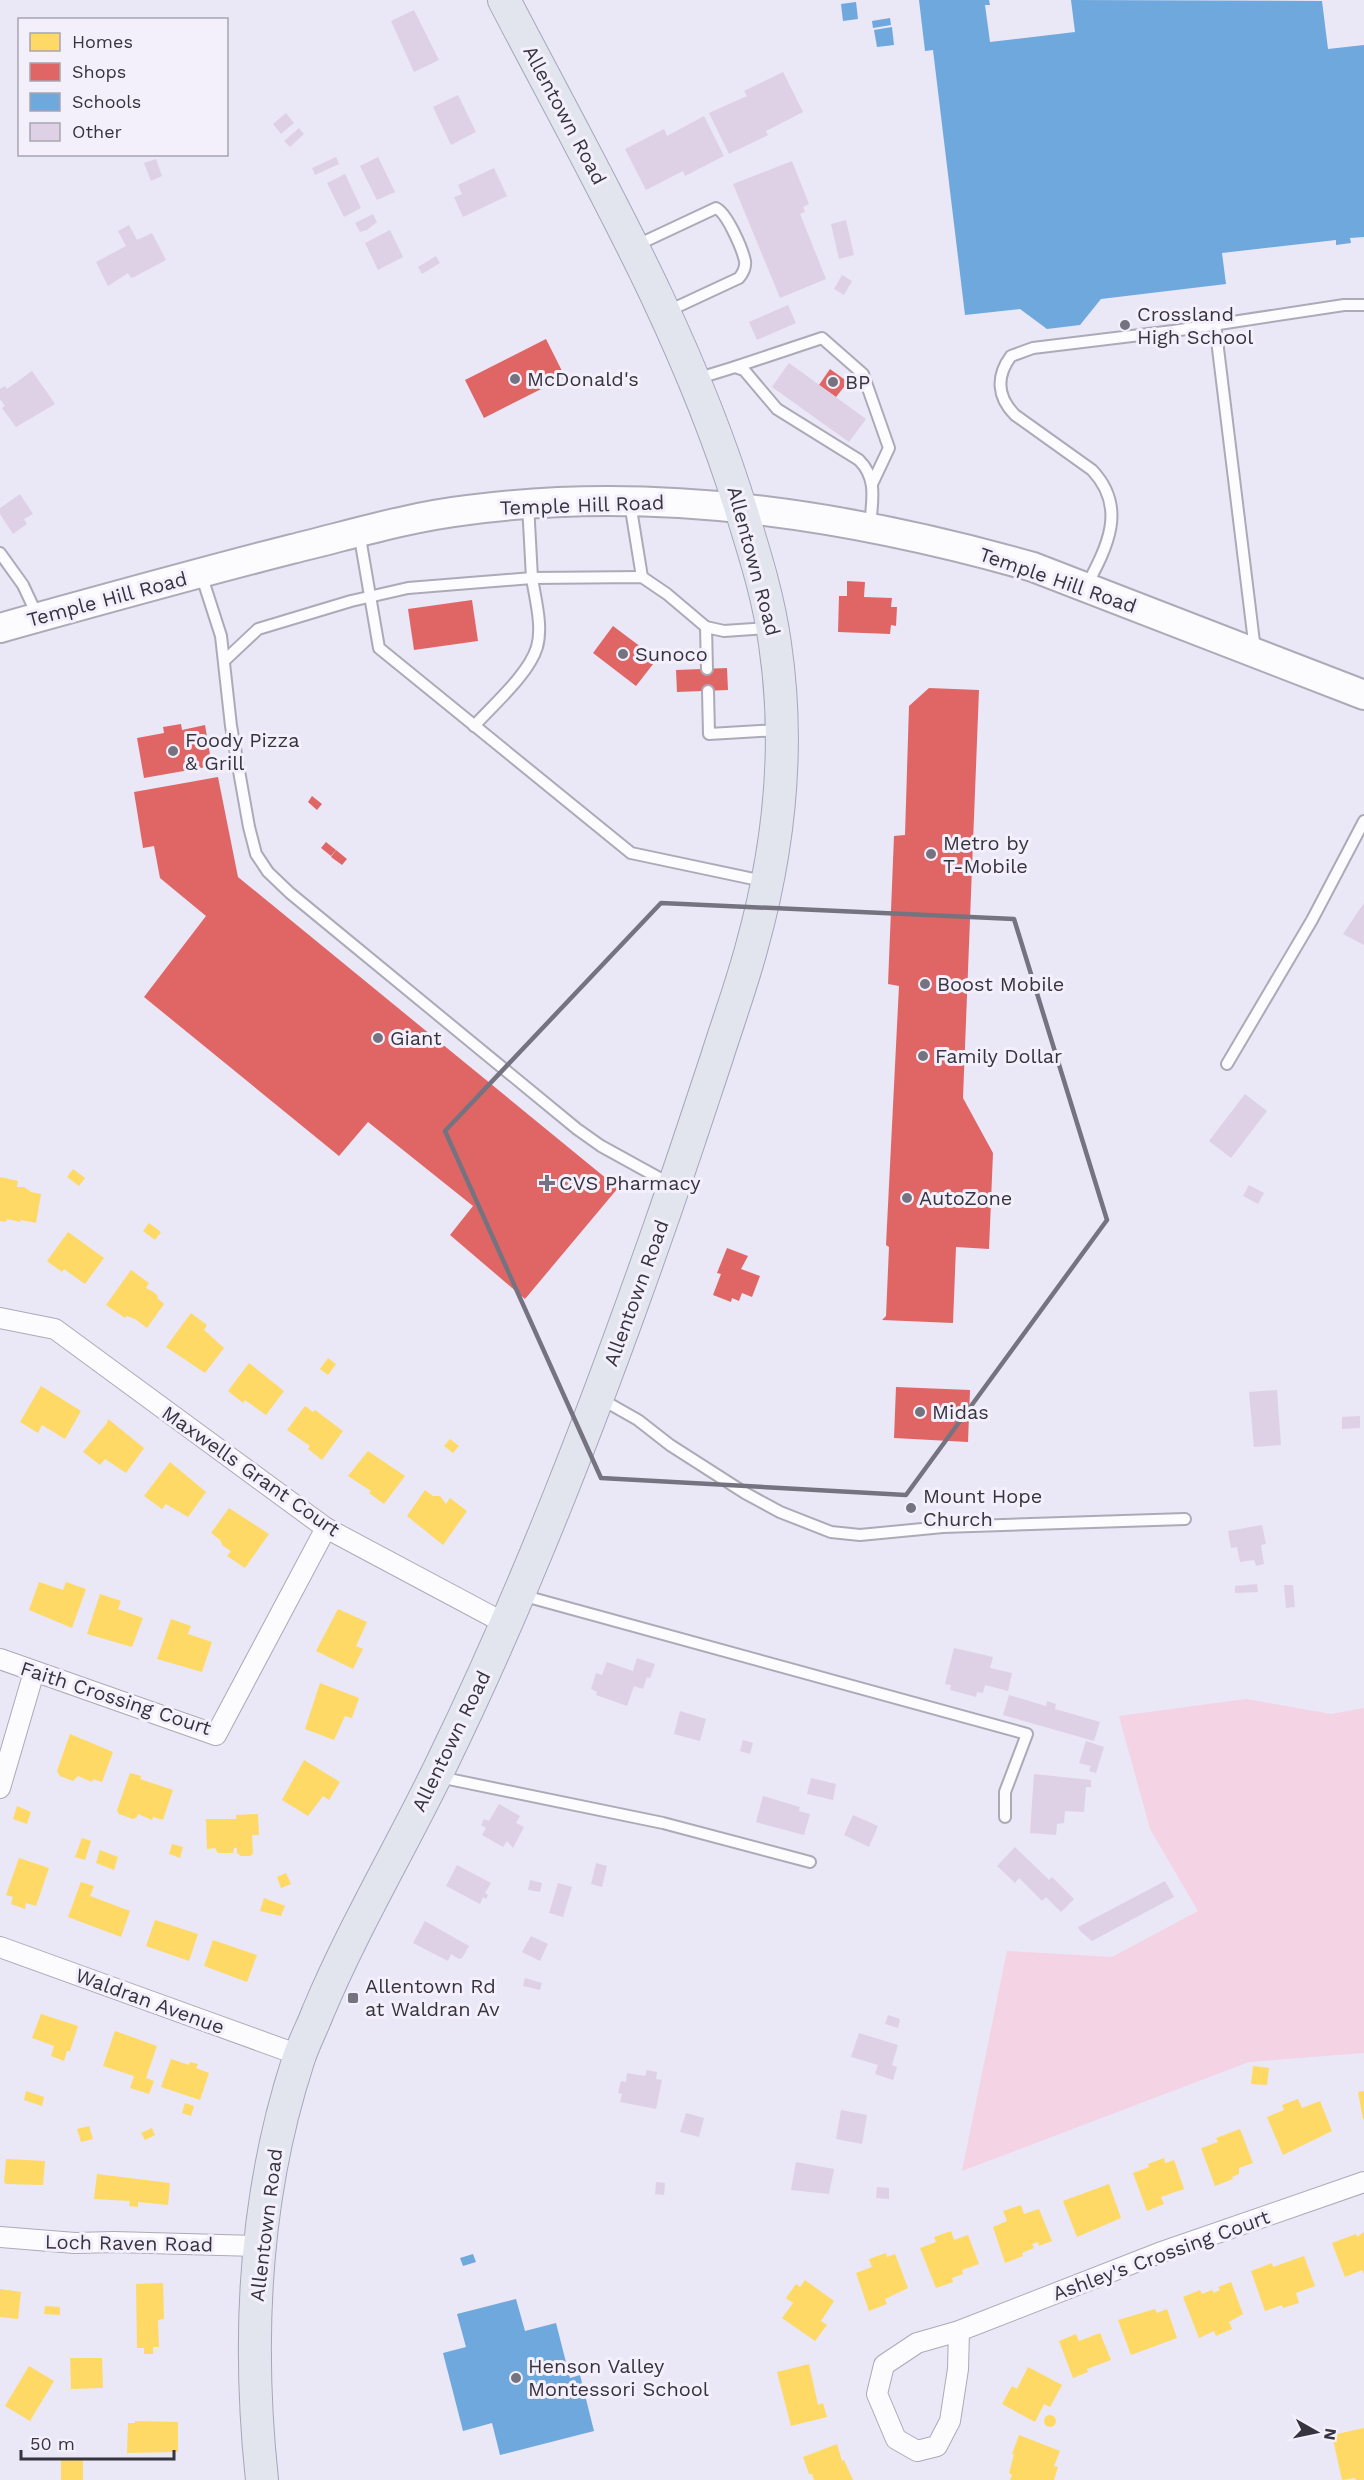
<svg xmlns="http://www.w3.org/2000/svg" width="1364" height="2480" font-family="'Work Sans',sans-serif">
<style>
.green{fill:#f4d3e4}
.homes{fill:#ffd966}
.shops{fill:#e06666}
.schools{fill:#6fa8dc}
.building{fill:#dfd1e5}
.lines{fill:none;stroke-linecap:round;stroke-linejoin:round}
.service-casing{stroke:#adaab7;stroke-width:14}
.minor-casing{stroke:#adaab7;stroke-width:22}
.secondary-casing{stroke:#adaab7;stroke-width:32}
.primary-casing{stroke:#a4a7b9;stroke-width:34}
.service{stroke:#fcfbfe;stroke-width:10}
.minor{stroke:#fcfbfe;stroke-width:20}
.secondary{stroke:#fcfbfe;stroke-width:28}
.primary{stroke:#e3e5ee;stroke-width:32}
.marked{fill:none;stroke:#767380;stroke-width:4.5;stroke-linejoin:round}
.poi-dot{fill:#767380;stroke:#f3f0fc;stroke-width:2}
.labels{text-anchor:middle;dominant-baseline:central;stroke-width:6;stroke-linejoin:round;paint-order:stroke}
.street-label{font-size:20px;fill:#373440;stroke:#f3f0fc}
.poi-label{font-size:20px;fill:#373440;stroke:#f3f0fc;text-anchor:start}
</style>
<rect width="100%" height="100%" fill="#eae7f7"/>
<polygon class="green" points="1246,1699 1331,1714 1364,1708 1364,2053 1249,2062 962,2171 1007,1951 1112,1957 1198,1911 1150,1829 1119,1716"/>
<g class="homes">
<polygon points="73,1169 85,1178 79,1186 67,1177"/>
<polygon points="0,1177 18,1181 17,1187 24,1187 31,1192 41,1194 36,1223 21,1220 20,1222 7,1219 6,1222 0,1221"/>
<polygon points="149,1223 161,1232 155,1240 143,1231"/>
<polygon points="68,1232 104,1258 85,1284 64,1269 62,1272 47,1261"/>
<polygon points="131,1270 149,1283 146,1288 152,1291 158,1296 157,1298 164,1304 147,1328 135,1319 127,1316 125,1318 106,1305"/>
<polygon points="191,1313 207,1325 204,1330 224,1348 205,1373 166,1347"/>
<polygon points="328,1358 336,1364 328,1375 320,1369"/>
<polygon points="249,1363 284,1391 266,1415 245,1400 243,1403 228,1391"/>
<polygon points="41,1386 81,1411 65,1439 42,1425 38,1433 20,1422"/>
<polygon points="305,1406 313,1412 315,1410 343,1431 322,1460 308,1449 310,1446 287,1430"/>
<polygon points="108,1419 144,1448 126,1473 105,1459 100,1465 83,1452 107,1423"/>
<polygon points="450,1439 459,1446 453,1453 444,1446"/>
<polygon points="368,1451 405,1476 384,1504 369,1493 371,1491 348,1476"/>
<polygon points="170,1462 206,1492 188,1517 166,1504 162,1509 144,1496"/>
<polygon points="425,1490 433,1496 440,1496 446,1504 450,1498 467,1511 443,1545 407,1516"/>
<polygon points="229,1508 269,1534 245,1568 227,1556 231,1551 223,1546 220,1540 211,1533"/>
<polygon points="39,1582 63,1590 66,1582 86,1589 72,1628 29,1610"/>
<polygon points="100,1594 121,1601 118,1609 143,1618 132,1647 87,1634"/>
<polygon points="338,1609 367,1622 356,1646 363,1649 353,1669 316,1651"/>
<polygon points="171,1619 191,1626 188,1634 212,1642 202,1672 157,1659"/>
<polygon points="320,1683 359,1698 352,1718 345,1716 334,1740 305,1729"/>
<polygon points="70,1734 113,1752 102,1782 93,1779 92,1782 78,1776 73,1781 60,1776 57,1771"/>
<polygon points="304,1760 340,1782 329,1800 323,1796 308,1816 282,1800"/>
<polygon points="130,1773 141,1776 140,1779 173,1790 163,1820 153,1817 152,1820 138,1814 137,1817 133,1819 119,1814 117,1810"/>
<polygon points="17,1806 31,1812 27,1824 13,1819"/>
<polygon points="258,1814 259,1835 252,1835 253,1854 250,1856 241,1856 237,1853 237,1848 234,1848 233,1853 218,1853 215,1848 207,1849 206,1819 236,1819 236,1815"/>
<polygon points="82,1838 91,1841 85,1860 75,1857"/>
<polygon points="172,1844 183,1847 180,1858 169,1854"/>
<polygon points="100,1850 118,1857 114,1870 96,1863"/>
<polygon points="19,1858 49,1868 36,1906 26,1903 25,1909 11,1904 13,1897 6,1895"/>
<polygon points="286,1873 291,1884 281,1888 277,1877"/>
<polygon points="81,1882 94,1886 90,1896 130,1911 121,1937 68,1917"/>
<polygon points="264,1898 285,1906 281,1916 260,1911"/>
<polygon points="155,1920 198,1934 189,1961 146,1946"/>
<polygon points="213,1940 257,1955 247,1982 204,1966"/>
<polygon points="41,2014 78,2026 70,2051 67,2051 64,2061 51,2056 54,2046 32,2038"/>
<polygon points="115,2031 157,2046 146,2078 154,2081 149,2094 130,2088 134,2076 103,2066"/>
<polygon points="171,2059 189,2065 190,2062 198,2064 196,2068 209,2073 200,2100 161,2087"/>
<polygon points="1253,2066 1269,2068 1267,2085 1251,2084"/>
<polygon points="26,2091 44,2097 42,2106 24,2100"/>
<polygon points="1364,2091 1364,2119 1363,2119 1358,2092"/>
<polygon points="1298,2099 1302,2108 1320,2101 1332,2131 1283,2155 1267,2117 1284,2110 1282,2105"/>
<polygon points="185,2103 194,2106 191,2116 182,2113"/>
<polygon points="89,2126 93,2139 81,2142 77,2129"/>
<polygon points="152,2128 155,2135 145,2140 141,2133"/>
<polygon points="1240,2129 1253,2163 1239,2168 1239,2174 1232,2177 1233,2179 1215,2186 1201,2148 1218,2142 1216,2138"/>
<polygon points="1164,2158 1165,2163 1174,2160 1184,2189 1161,2197 1164,2204 1147,2211 1133,2173 1149,2167 1148,2164"/>
<polygon points="6,2159 45,2161 43,2185 6,2184 4,2182"/>
<polygon points="97,2174 170,2183 168,2205 138,2202 138,2207 129,2206 130,2201 94,2199"/>
<polygon points="1109,2184 1121,2218 1077,2237 1063,2201"/>
<polygon points="1021,2205 1024,2214 1039,2209 1052,2241 1039,2246 1038,2242 1032,2244 1034,2248 1022,2253 1023,2256 1005,2263 993,2227 1007,2221 1003,2211"/>
<polygon points="951,2231 954,2240 968,2235 979,2264 962,2270 963,2274 952,2278 953,2282 936,2288 920,2248 936,2242 934,2237"/>
<polygon points="1364,2232 1364,2274 1362,2270 1345,2277 1332,2243 1356,2234 1357,2237"/>
<polygon points="886,2253 887,2257 895,2254 908,2288 885,2299 887,2304 869,2311 856,2273 872,2267 869,2259"/>
<polygon points="1304,2256 1315,2286 1296,2293 1299,2303 1283,2308 1282,2305 1265,2311 1251,2271 1272,2263 1273,2267"/>
<polygon points="805,2280 834,2301 821,2321 827,2325 815,2341 782,2318 793,2303 786,2298 796,2284 800,2287"/>
<polygon points="1231,2282 1243,2314 1229,2322 1232,2329 1216,2336 1214,2331 1199,2338 1183,2297 1200,2290 1202,2294 1212,2290 1214,2293 1220,2290 1218,2287"/>
<polygon points="163,2283 164,2319 158,2320 159,2347 153,2347 153,2354 144,2354 144,2348 137,2348 136,2284"/>
<polygon points="0,2289 21,2292 18,2319 0,2317"/>
<polygon points="45,2306 60,2307 60,2315 44,2314"/>
<polygon points="1155,2309 1157,2313 1167,2309 1177,2338 1131,2355 1118,2320"/>
<polygon points="1100,2333 1111,2360 1087,2369 1088,2372 1073,2378 1059,2341 1076,2334 1079,2341"/>
<polygon points="70,2358 102,2358 103,2388 71,2389"/>
<polygon points="809,2364 818,2405 823,2403 827,2417 791,2426 777,2372"/>
<polygon points="29,2366 54,2381 30,2421 5,2406"/>
<polygon points="1028,2367 1062,2385 1050,2407 1044,2404 1035,2422 1002,2404 1012,2386 1017,2389"/>
<circle cx="1050" cy="2421" r="6"/>
<polygon points="135,2421 178,2422 178,2452 127,2453 128,2423 135,2423"/>
<polygon points="1364,2428 1364,2480 1356,2480 1355,2478 1342,2480 1332,2435"/>
<polygon points="1019,2435 1060,2451 1054,2466 1058,2467 1054,2480 1010,2480 1012,2475 1009,2473 1014,2454 1012,2454"/>
<polygon points="837,2444 842,2461 844,2460 853,2480 814,2480 812,2474 809,2474 803,2457"/>
<rect x="61" y="2458" width="22" height="22"/>
</g>
<g class="shops">
<polygon points="546,339 565,377 484,418 465,380"/>
<polygon points="830,369 848,382 836,397 819,385"/>
<polygon points="847,581 865,582 864,597 892,598 891,607 897,607 896,626 891,625 890,634 838,632 839,596 847,596"/>
<polygon points="472,600 478,641 414,650 408,609"/>
<polygon points="613,626 657,659 636,686 593,653"/>
<polygon points="727,668 728,690 677,692 676,670"/>
<polygon points="929,688 979,690 963,1098 993,1153 989,1249 956,1247 953,1323 882,1320 886,1316 889,1247 886,1245 899,986 888,984 894,836 905,835 909,706"/>
<polygon points="181,724 182,730 205,725 212,766 144,778 137,738 164,733 163,727"/>
<polygon points="218,777 238,877 618,1188 525,1299 450,1235 473,1206 368,1122 339,1156 144,997 206,916 160,878 154,846 143,848 134,792"/>
<polygon points="312,796 322,804 317,810 308,802"/>
<polygon points="326,842 336,850 331,856 321,848"/>
<polygon points="336,850 347,859 342,865 331,857"/>
<polygon points="727,1248 748,1256 741,1269 760,1276 752,1297 742,1293 739,1301 732,1298 731,1302 713,1295 721,1274 717,1273"/>
<polygon points="896,1387 970,1390 968,1442 894,1438"/>
</g>
<g class="schools">
<polygon points="919,0 989,0 990,5 985,5 990,42 1075,32 1071,0 1322,1 1328,49 1364,45 1364,237 1350,238 1351,243 1336,245 1336,240 1222,253 1226,284 1101,299 1080,325 1047,329 1020,309 965,315 933,50 925,51"/>
<polygon points="856,2 858,19 843,21 841,4"/>
<polygon points="890,18 891,25 873,28 872,21"/>
<polygon points="892,27 894,45 877,47 874,30"/>
<polygon points="473,2254 476,2262 463,2266 460,2258"/>
<polygon points="516,2299 525,2331 556,2323 570,2378 580,2375 594,2431 500,2455 492,2423 463,2431 443,2353 466,2347 457,2314"/>
</g>
<g class="building">
<polygon points="414,10 439,60 414,72 391,21"/>
<polygon points="783,72 803,112 766,131 768,135 729,154 709,113 747,96 744,91"/>
<polygon points="458,95 476,132 451,145 433,107"/>
<polygon points="286,113 294,123 281,134 273,124"/>
<polygon points="704,116 724,156 685,176 683,171 646,190 625,149 664,129 667,136"/>
<polygon points="299,128 304,134 290,147 284,141"/>
<polygon points="336,157 339,164 315,175 312,168"/>
<polygon points="378,157 395,192 377,200 360,166"/>
<polygon points="156,159 162,176 151,181 144,163"/>
<polygon points="792,161 809,204 803,207 805,212 800,214 826,279 780,298 733,184"/>
<polygon points="494,168 507,196 463,217 454,197 462,194 458,185"/>
<polygon points="345,174 361,208 344,217 327,183"/>
<polygon points="373,214 377,222 367,230 360,232 355,223"/>
<polygon points="846,220 854,255 839,259 831,224"/>
<polygon points="129,225 137,240 152,233 166,260 134,277 131,278 128,273 108,286 96,262 126,246 118,231"/>
<polygon points="390,230 403,257 378,270 365,243"/>
<polygon points="436,256 440,263 422,274 418,267"/>
<polygon points="842,275 852,281 844,295 834,289"/>
<polygon points="788,305 796,323 757,340 749,322"/>
<polygon points="789,363 866,419 849,442 772,387"/>
<polygon points="32,371 55,404 16,427 2,408 5,406 0,399 0,389 5,386 7,389"/>
<polygon points="20,494 33,514 24,519 27,524 13,534 0,514 0,508"/>
<polygon points="1364,903 1364,945 1343,934"/>
<polygon points="1245,1094 1267,1111 1231,1158 1209,1141"/>
<polygon points="1249,1185 1264,1193 1258,1204 1243,1196"/>
<polygon points="1277,1390 1281,1445 1254,1447 1249,1392"/>
<polygon points="1360,1416 1360,1428 1342,1429 1342,1417"/>
<polygon points="1262,1525 1266,1544 1261,1545 1264,1564 1256,1566 1254,1560 1240,1562 1237,1547 1231,1548 1228,1531"/>
<polygon points="1257,1584 1258,1592 1235,1593 1235,1586"/>
<polygon points="1284,1585 1293,1585 1295,1607 1286,1608"/>
<polygon points="954,1648 993,1657 990,1668 1012,1673 1008,1691 985,1685 983,1693 977,1692 976,1697 950,1690 951,1685 945,1684"/>
<polygon points="637,1658 655,1664 650,1678 647,1677 643,1689 634,1686 627,1706 596,1695 597,1692 591,1689 596,1673 602,1675 607,1662 633,1671"/>
<polygon points="1009,1695 1046,1706 1047,1701 1056,1704 1055,1709 1100,1722 1094,1741 1003,1715"/>
<polygon points="680,1711 706,1719 700,1741 674,1734"/>
<polygon points="743,1740 753,1743 750,1754 740,1751"/>
<polygon points="1086,1741 1104,1747 1096,1773 1089,1771 1091,1766 1079,1763"/>
<polygon points="1034,1774 1091,1780 1091,1787 1086,1787 1084,1812 1065,1811 1064,1823 1057,1824 1056,1835 1030,1833"/>
<polygon points="811,1778 836,1784 833,1800 807,1794"/>
<polygon points="763,1796 800,1807 799,1811 810,1814 804,1835 756,1822"/>
<polygon points="499,1804 520,1816 516,1823 524,1827 513,1848 507,1841 503,1847 482,1835 486,1828 481,1825 484,1819 489,1821"/>
<polygon points="853,1815 878,1826 869,1847 844,1835"/>
<polygon points="1015,1847 1049,1880 1052,1877 1074,1899 1061,1912 1046,1897 1042,1901 1019,1878 1015,1883 997,1866"/>
<polygon points="596,1863 607,1866 602,1887 591,1884"/>
<polygon points="457,1865 491,1883 485,1893 488,1895 486,1899 483,1897 480,1904 446,1886"/>
<polygon points="530,1880 542,1883 540,1892 528,1890"/>
<polygon points="1165,1881 1174,1897 1092,1941 1080,1931 1078,1927"/>
<polygon points="558,1883 572,1887 563,1917 549,1913"/>
<polygon points="425,1921 469,1946 462,1958 459,1959 451,1954 448,1961 413,1943"/>
<polygon points="531,1936 548,1944 540,1961 522,1952"/>
<polygon points="525,1978 542,1983 540,1990 523,1986"/>
<polygon points="888,2015 900,2019 898,2028 885,2024"/>
<polygon points="859,2033 898,2045 892,2065 897,2067 893,2080 875,2074 878,2065 851,2057"/>
<polygon points="647,2070 657,2072 656,2079 662,2080 656,2109 620,2102 622,2094 618,2093 621,2081 626,2082 627,2073 645,2076"/>
<polygon points="841,2110 867,2115 862,2144 836,2139"/>
<polygon points="686,2113 704,2118 699,2137 680,2132"/>
<polygon points="796,2162 834,2169 829,2194 791,2190"/>
<polygon points="656,2182 665,2183 664,2195 655,2194"/>
<polygon points="877,2187 889,2188 889,2199 876,2198"/>
</g>
<g class="lines">
<g class="service-casing">
<g id="service">
<path d="M635 246 716 208C727 213 742 248 745 261 746 268 743 273 739 278L666 312"/>
<polyline points="1215,324 1255,650"/>
<polyline points="735,367 822,338 863,374 889,448 872,484"/>
<path d="M696 379 735 367 744 370 777 409 859 460C878 479 872 501 870 526"/>
<polyline points="630,503 642,577"/>
<polyline points="359,532 379,648 631,853 763,881"/>
<polyline points="0,553 23,585 38,617"/>
<polyline points="201,574 221,636 231,726 249,827 256,854 268,872 290,893 577,1129 601,1146 670,1184"/>
<path d="M1086 587C1107 547 1128 508 1092 470L1015 415C997 397 996 376 1011 356L1033 348 1173 331 1344 305H1364"/>
<polyline points="706,627 707,669"/>
<polyline points="224,661 258,629 351,601 408,588 532,578 528,504"/>
<polyline points="708,691 709,734 779,730"/>
<path d="M474 726C493 705 529 674 537 647 543 626 535 598 532 578L642 577 667 594 706 627 724 631 769 628"/>
<polyline points="1227,1064 1312,920 1364,821"/>
<polyline points="601,1399 638,1420 670,1445 745,1493 780,1512 831,1532 860,1535 943,1527 1185,1519"/>
<polyline points="521,1595 1027,1734 1005,1792 1005,1817"/>
<polyline points="439,1777 663,1823 810,1862"/>
</g>
</g>
<g class="minor-casing">
<g id="minor">
<polyline points="0,1318 55,1329 326,1528 506,1624"/>
<polyline points="0,1659 216,1735 326,1528"/>
<polyline points="0,1788 34,1672"/>
<polyline points="0,1947 299,2055"/>
<polyline points="0,2237 75,2243 114,2242 259,2246"/>
<polyline points="959,2331 958,2369 950,2421 937,2446 917,2451 896,2439 877,2394 884,2365 917,2343 959,2331 1159,2253 1364,2182"/>
</g>
</g>
<g class="secondary-casing">
<path id="secondary" d="M0 628C97 601 194 574 292 549 350 535 408 517 468 510 658 485 850 515 1033 567L1364 695"/>
</g>
<g class="primary-casing">
<path id="primary" d="M262 2480C247 2339 254 2196 298 2061 303 2044 312 2028 318 2012 354 1926 402 1846 442 1763 527 1588 597 1406 661 1223 680 1169 698 1114 716 1060 728 1022 742 984 752 946 779 849 790 745 775 644 769 600 756 558 743 516 688 333 592 169 504 0"/>
</g>
<use href="#service" class="service"/>
<use href="#minor" class="minor"/>
<use href="#secondary" class="secondary"/>
<use href="#primary" class="primary"/>
</g>
<path class="marked" d="M661 903 1014 919 1107 1220 906 1495 601 1478 445 1131Z"/>
<g class="poi-dot">
<circle cx="1125" cy="325" r="6"/>
<circle cx="515" cy="379" r="6"/>
<circle cx="833" cy="382" r="6"/>
<circle cx="623" cy="654" r="6"/>
<circle cx="173" cy="751" r="6"/>
<circle cx="931" cy="854" r="6"/>
<circle cx="925" cy="984" r="6"/>
<circle cx="378" cy="1038" r="6"/>
<circle cx="923" cy="1056" r="6"/>
<path d="M544 1174h6v6h6v6h-6v6h-6v-6h-6v-6h6z"/>
<circle cx="907" cy="1198" r="6"/>
<circle cx="920" cy="1412" r="6"/>
<circle cx="911" cy="1508" r="6"/>
<rect x="347" y="1992" width="12" height="12" rx="3"/>
<circle cx="516" cy="2378" r="6"/>
</g>
<g class="labels">
<g class="street-label">
<text transform="translate(565 115) rotate(62)">Allentown Road</text>
<text transform="translate(582 505) rotate(-2)">Temple Hill Road</text>
<text transform="translate(754 561) rotate(75)">Allentown Road</text>
<text transform="translate(1058 580) rotate(19)">Temple Hill Road</text>
<text transform="translate(107 599) rotate(-15)">Temple Hill Road</text>
<text transform="translate(636 1293) rotate(-70)">Allentown Road</text>
<text transform="translate(251 1471) rotate(35)">Maxwells Grant Court</text>
<text transform="translate(116 1698) rotate(18)">Faith Crossing Court</text>
<text transform="translate(451 1741) rotate(-64)">Allentown Road</text>
<text transform="translate(150 2001) rotate(20)">Waldran Avenue</text>
<text transform="translate(266 2225) rotate(-83)">Allentown Road</text>
<text transform="translate(129 2243) rotate(1)">Loch Raven Road</text>
<text transform="translate(1161 2255) rotate(-20)">Ashley's Crossing Court</text>
</g>
<g class="poi-label">
<text x="1137" y="314">Crossland<tspan x="1137" dy="23">High School</tspan></text>
<text x="527" y="379">McDonald's</text>
<text x="845" y="382">BP</text>
<text x="635" y="654">Sunoco</text>
<text x="185" y="740">Foody Pizza<tspan x="185" dy="23">&amp; Grill</tspan></text>
<text x="943" y="843">Metro by<tspan x="943" dy="23">T-Mobile</tspan></text>
<text x="937" y="984">Boost Mobile</text>
<text x="390" y="1038">Giant</text>
<text x="935" y="1056">Family Dollar</text>
<text x="559" y="1183">CVS Pharmacy</text>
<text x="919" y="1198">AutoZone</text>
<text x="932" y="1412">Midas</text>
<text x="923" y="1496">Mount Hope<tspan x="923" dy="23">Church</tspan></text>
<text x="365" y="1986">Allentown Rd<tspan x="365" dy="23">at Waldran Av</tspan></text>
<text x="528" y="2366">Henson Valley<tspan x="528" dy="23">Montessori School</tspan></text>
</g>
</g>
<rect x="18" y="18" width="210" height="138" fill="#f3f0fc" stroke="#a8a5b1" stroke-width="1.5"/>
<rect x="30" y="33" width="30" height="18" fill="#ffd966" stroke="#a8a5b1" stroke-width="1.5"/>
<text x="72" y="48" font-size="18" fill="#373440">Homes</text>
<rect x="30" y="63" width="30" height="18" fill="#e06666" stroke="#a8a5b1" stroke-width="1.5"/>
<text x="72" y="78" font-size="18" fill="#373440">Shops</text>
<rect x="30" y="93" width="30" height="18" fill="#6fa8dc" stroke="#a8a5b1" stroke-width="1.5"/>
<text x="72" y="108" font-size="18" fill="#373440">Schools</text>
<rect x="30" y="123" width="30" height="18" fill="#dfd1e5" stroke="#a8a5b1" stroke-width="1.5"/>
<text x="72" y="138" font-size="18" fill="#373440">Other</text>
<g transform="translate(1316 2432) rotate(99)" stroke="#f3f0fc" stroke-width="4.5" paint-order="stroke">
<path d="M0-4.5L10 22L0 15L-10 22Z" fill="#373440"/>
<text y="-9" font-size="16" font-weight="bold" text-anchor="middle" fill="#373440">N</text>
</g>
<path d="M21 2450v9h153v-9" fill="none" stroke="#373440" stroke-width="3"/>
<text x="30" y="2450" font-size="18" fill="#373440" stroke="#f3f0fc" stroke-width="4.5" paint-order="stroke">50 m</text>
</svg>
